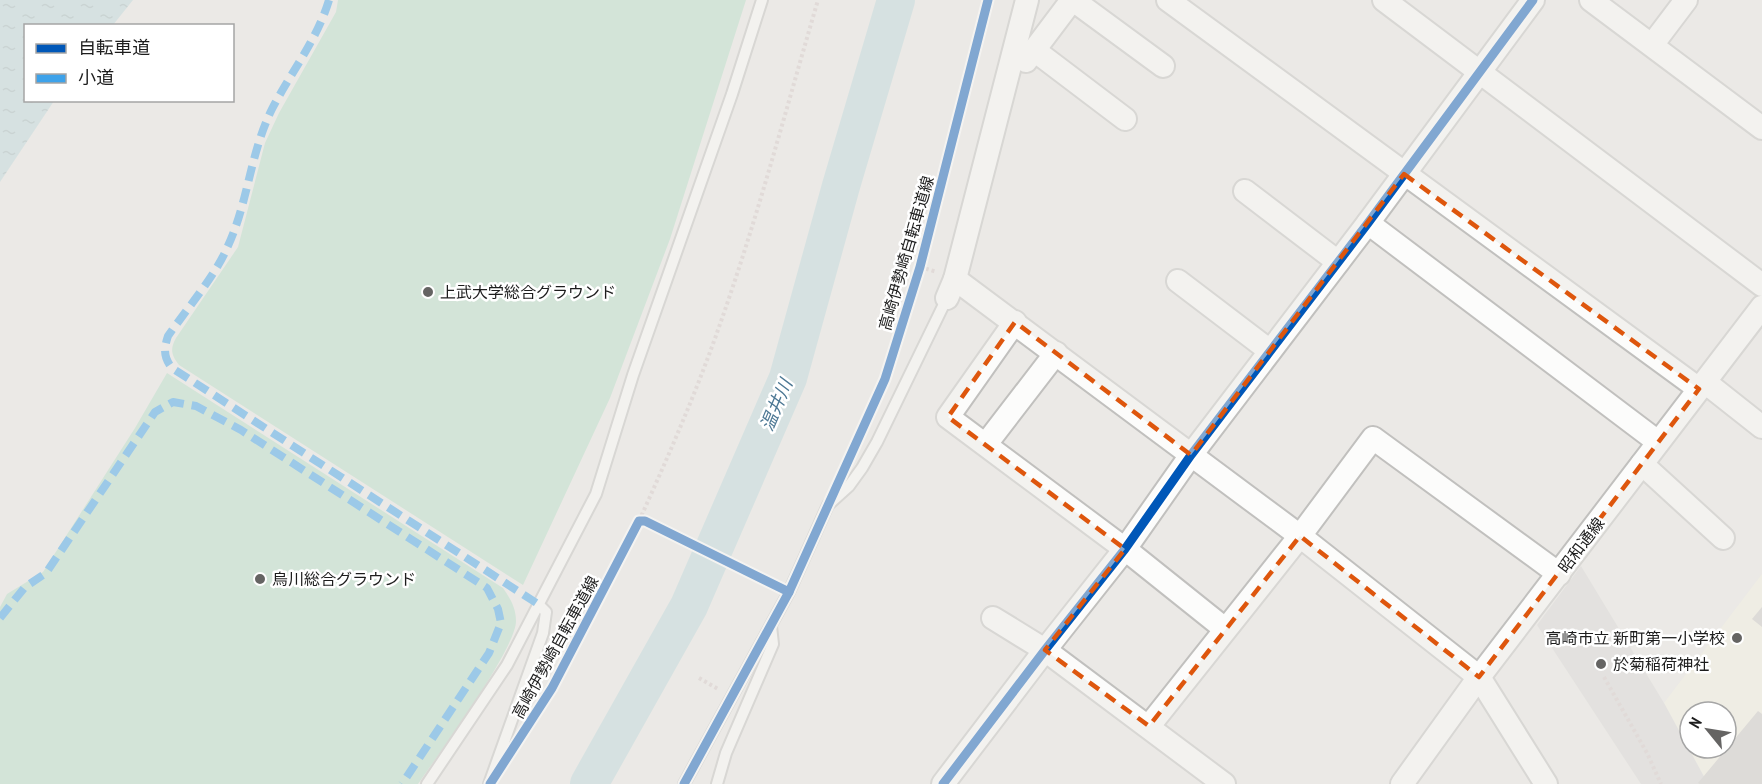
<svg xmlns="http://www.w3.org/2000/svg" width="1762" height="784" font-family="'PT Sans Narrow','Noto Sans JP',sans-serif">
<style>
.education{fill:#f4f2e2;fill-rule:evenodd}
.religious{fill:#d9d8d7}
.pitch{fill:#b6dec8}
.water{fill:url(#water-ripples)}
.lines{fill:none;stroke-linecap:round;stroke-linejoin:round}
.river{stroke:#bdd8dc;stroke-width:38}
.building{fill:#ccc9c7}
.service-casing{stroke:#c1c0be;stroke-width:14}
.minor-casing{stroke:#c1c0be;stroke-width:26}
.path{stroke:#d4c8c7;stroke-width:4;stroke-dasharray:3 3;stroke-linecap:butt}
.service{stroke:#fcfcfb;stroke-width:10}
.minor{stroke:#fcfcfb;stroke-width:22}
.quiet{stroke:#3da2ea;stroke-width:8;stroke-dasharray:15 8;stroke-linecap:butt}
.cycleway-casing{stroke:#fff;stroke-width:13}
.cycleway{stroke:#0057b8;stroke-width:9}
.marked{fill:none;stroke:#de560d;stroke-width:4.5;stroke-dasharray:12 8;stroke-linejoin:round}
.poi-dot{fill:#656463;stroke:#fff;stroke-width:2}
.labels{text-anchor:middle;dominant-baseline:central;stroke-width:5;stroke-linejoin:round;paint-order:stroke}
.street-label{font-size:16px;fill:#1d1d1d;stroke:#fff}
.poi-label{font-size:16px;fill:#1d1d1d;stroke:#fff;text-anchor:start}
.water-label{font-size:18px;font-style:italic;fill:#4d7894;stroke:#fff}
</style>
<defs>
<pattern id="water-ripples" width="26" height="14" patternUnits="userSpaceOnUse" patternTransform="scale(1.5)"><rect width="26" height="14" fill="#bdd8dc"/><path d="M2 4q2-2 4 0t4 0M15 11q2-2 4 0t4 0" fill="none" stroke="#a2b9bc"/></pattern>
</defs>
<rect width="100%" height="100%" fill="#ebe9e6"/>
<path class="education" d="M1762 574V784H1708L1664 703ZM1690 712H1726V748H1690Z"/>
<polygon class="religious" points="1581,566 1664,703 1708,784 1641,784 1537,625"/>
<g class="pitch">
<path d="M338 0H746L670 239 610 398 523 585 179 365C171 355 170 349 176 338L238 247 265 143 279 113 336 12Z"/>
<path d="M167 373 503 588C510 598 516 608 516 621 516 649 438 755 418 784H0V607L7 594 43 572 135 428Z"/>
</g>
<polygon class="water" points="0,0 133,0 113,25 26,26 26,100 54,101 0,182"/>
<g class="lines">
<polyline class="river" points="589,784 689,606 788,378 841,186 896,0"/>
</g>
<g class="building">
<polygon points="1762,607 1762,627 1752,619"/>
<polygon points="1758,711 1762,714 1762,784 1700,784 1698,783"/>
</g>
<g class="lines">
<g class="service-casing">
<g id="service">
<polyline points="427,784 507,665 596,494 633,375 732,94 762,0"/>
<polyline points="489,784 543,633 546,612 538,604"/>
<polyline points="684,784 789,592 828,505 849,486 862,468 877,442 947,298"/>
<polyline points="717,784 726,753 773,644 771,626"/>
</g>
</g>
<g class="minor-casing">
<g id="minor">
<polyline points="1073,0 1163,66"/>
<polyline points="1168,0 1699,389"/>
<polyline points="1384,0 1762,285"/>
<polyline points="1591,0 1762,128"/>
<polyline points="1652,45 1686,0"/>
<polyline points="1034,50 1125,119"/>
<polyline points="1026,61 1072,0"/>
<polyline points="1245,191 1338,262"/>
<polyline points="1368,223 1658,442"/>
<polyline points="955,279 1300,536 1479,677 1546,784"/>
<polyline points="1178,281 1270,351"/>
<polyline points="947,298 955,279 1027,0"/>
<polyline points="1015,322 948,417 1125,549 1225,629"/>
<polyline points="1705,382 1762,427"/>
<polyline points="986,444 1056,353"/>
<polyline points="1642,464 1723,538"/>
<polyline points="993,618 1045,650 1224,784"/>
<polyline points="1149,726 1300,536 1373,438 1559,574"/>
<polyline points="943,784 1045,650 1125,549 1191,455 1368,223 1533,0"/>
<polyline points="1402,784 1479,677 1762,307"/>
</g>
</g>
<g class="path">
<polyline points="920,267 937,272"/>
<path d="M639 521C668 457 696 393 719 327 757 220 786 109 818 0"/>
<polyline points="1604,677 1647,753 1661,784"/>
<polyline points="699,678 718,689"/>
</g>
<use href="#service" class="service"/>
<use href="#minor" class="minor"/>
<g class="quiet">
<path d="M329 0C317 40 291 72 272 109 250 153 248 204 227 248 215 276 186 310 168 336 164 348 163 357 172 368L538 604"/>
<polyline points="0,618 25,587 46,573 155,412 173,402 196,406 241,430 487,588 498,609 501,623 489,653 402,784"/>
</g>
<g class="cycleway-casing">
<g id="cycleway">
<polyline points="490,784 552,688 639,521 645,521 789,592"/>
<polyline points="684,784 789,592 885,379 920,267 988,0"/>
<polyline points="943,784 1045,650 1125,549 1191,455 1368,223 1533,0"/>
</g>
</g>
<use href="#cycleway" class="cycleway"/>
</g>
<path d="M0 0H1762V784H0ZM1404 174 1699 389 1479 677 1300 536 1149 726 1045 650 1125 549 948 417 1015 322 1191 455Z" fill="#ebe9e6" fill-opacity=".55" fill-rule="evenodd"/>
<path class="marked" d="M1404 174 1699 389 1479 677 1300 536 1149 726 1045 650 1125 549 948 417 1015 322 1191 455Z"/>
<g class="poi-dot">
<circle cx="428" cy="292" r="6"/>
<circle cx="260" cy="579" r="6"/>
<circle cx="1737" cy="638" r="6"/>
<circle cx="1601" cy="664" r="6"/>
</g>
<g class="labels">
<g class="street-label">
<text transform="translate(906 253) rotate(-74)">高崎伊勢崎自転車道線</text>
<text transform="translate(1581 545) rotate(-53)">昭和通線</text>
<text transform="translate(555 647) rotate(-61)">高崎伊勢崎自転車道線</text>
</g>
<g class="poi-label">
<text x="440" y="292">上武大学総合グラウンド</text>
<text x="272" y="579">烏川総合グラウンド</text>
<text x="1725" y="638" text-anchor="end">高崎市立 新町第一小学校</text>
<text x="1613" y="664">於菊稲荷神社</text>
</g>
<g class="water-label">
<text transform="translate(776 405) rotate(-67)">温井川</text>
</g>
</g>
<rect x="24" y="24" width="210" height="78" fill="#ffffff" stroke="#a5a5a5" stroke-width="1.5"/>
<rect x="36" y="44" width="30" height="9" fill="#0057b8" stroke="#a5a5a5" stroke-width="1.5"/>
<text x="78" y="54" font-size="18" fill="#1d1d1d">自転車道</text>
<rect x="36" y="74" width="30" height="9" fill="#3da2ea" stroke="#a5a5a5" stroke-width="1.5"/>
<text x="78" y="84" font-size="18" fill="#1d1d1d">小道</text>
<g transform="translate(1708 730) rotate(300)"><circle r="28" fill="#ffffff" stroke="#a5a5a5" stroke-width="1.5"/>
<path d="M0-4.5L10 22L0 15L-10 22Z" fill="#656463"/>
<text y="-9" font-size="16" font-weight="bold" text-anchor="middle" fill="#1d1d1d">N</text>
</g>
</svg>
